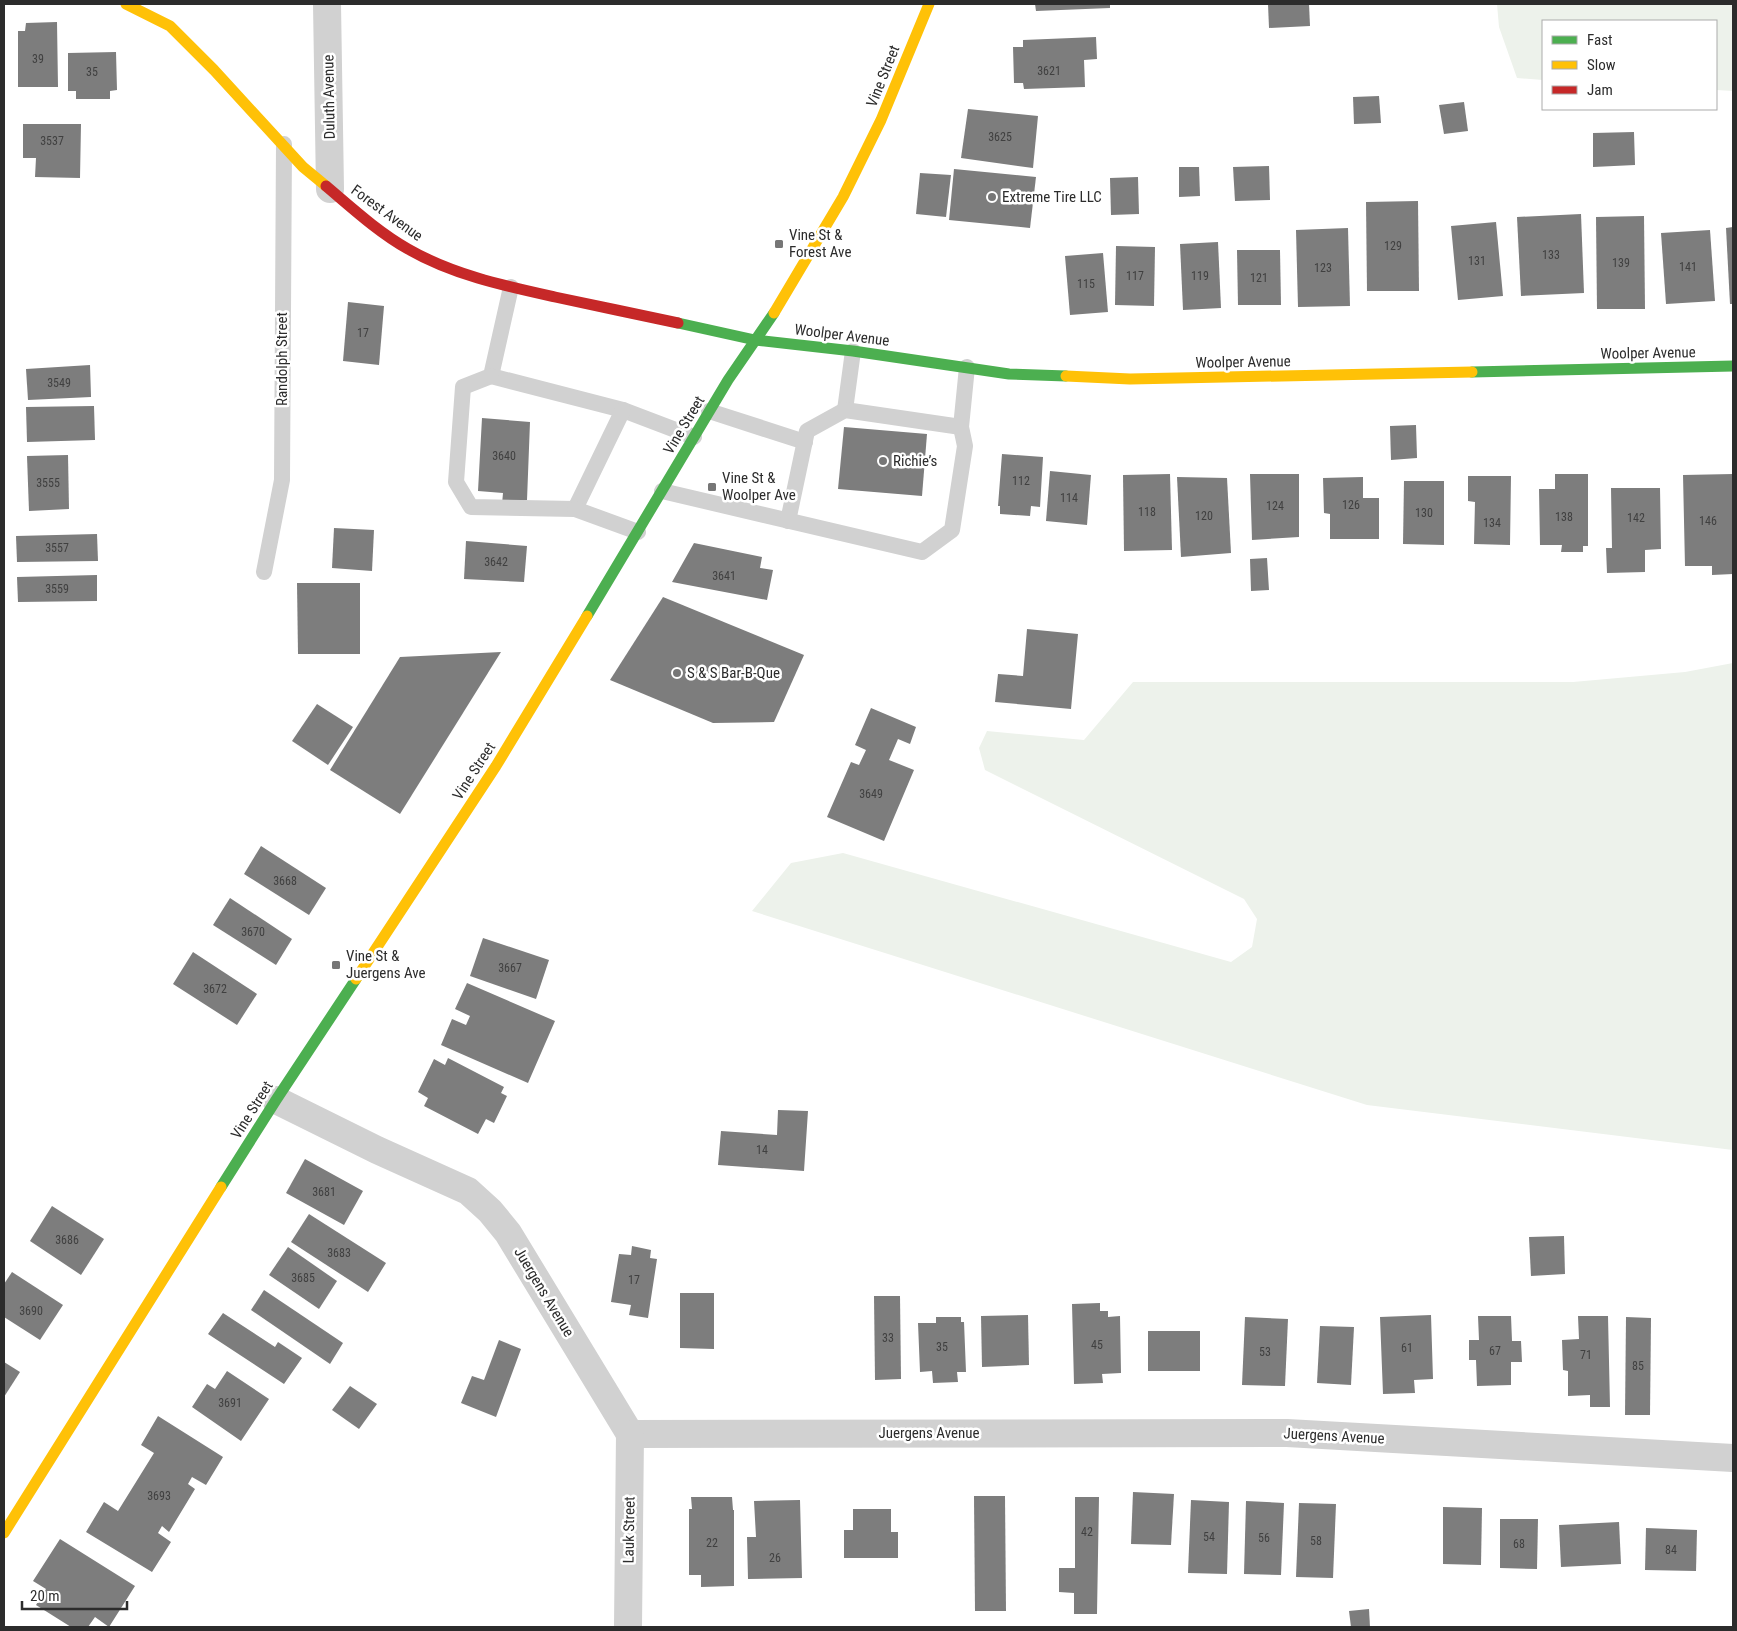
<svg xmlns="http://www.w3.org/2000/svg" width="1737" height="1631" font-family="'Roboto Condensed',sans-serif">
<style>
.green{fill:#edf2eb}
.building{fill:#7d7d7d}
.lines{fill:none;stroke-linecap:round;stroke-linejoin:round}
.lane{stroke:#d1d1d1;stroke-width:16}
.street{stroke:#d1d1d1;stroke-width:28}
.fast{stroke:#4caf50;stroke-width:11}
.slow{stroke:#ffc107;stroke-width:11}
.jam{stroke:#c62828;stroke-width:11}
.poi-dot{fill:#767676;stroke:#fff;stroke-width:2}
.labels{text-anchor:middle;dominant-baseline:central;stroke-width:5;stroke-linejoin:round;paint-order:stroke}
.number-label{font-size:12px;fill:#404040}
.street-label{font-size:15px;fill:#2c2c2c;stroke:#fff}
.poi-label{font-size:15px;fill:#2c2c2c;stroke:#fff;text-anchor:start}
</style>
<rect width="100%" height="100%" fill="#fff"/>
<g class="green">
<polygon points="1497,4 1733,4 1733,91 1716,90 1716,21 1543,21 1543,80 1517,78 1499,27"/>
<polygon points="1733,663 1733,1150 1367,1105 752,911 791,863 843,853 1231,962 1252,947 1257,919 1244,899 985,770 979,748 987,731 1084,740 1133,682 1573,682 1685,672"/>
</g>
<g class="building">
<polygon points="1035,4 1110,4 1110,8 1036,11"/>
<polygon points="1268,4 1309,4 1310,26 1269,28"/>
<polygon points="57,22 58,87 18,87 18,31 25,31 26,23"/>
<polygon points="1096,37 1097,59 1084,60 1085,87 1024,89 1023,83 1014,83 1013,47 1023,47 1023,40"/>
<polygon points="116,52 117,90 110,91 110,99 76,99 76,91 68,91 68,53"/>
<polygon points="1379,96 1381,123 1354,124 1353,97"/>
<polygon points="1464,102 1468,131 1444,134 1439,105"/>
<polygon points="968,109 1038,116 1033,168 961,158"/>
<polygon points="23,124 81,124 80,178 35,177 36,158 23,158"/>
<polygon points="1634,132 1635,165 1593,167 1593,133"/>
<polygon points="1269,166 1270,200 1235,201 1233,167"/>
<polygon points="1179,167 1199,167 1200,196 1179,197"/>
<polygon points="954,169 1036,177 1030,228 949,220"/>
<polygon points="920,173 951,175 946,217 916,214"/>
<polygon points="1138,177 1139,214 1111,215 1110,178"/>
<polygon points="1418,201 1419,291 1367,291 1366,202"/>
<polygon points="1581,214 1584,293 1521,296 1517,217"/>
<polygon points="1644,216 1645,309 1597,309 1596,217"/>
<polygon points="1496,222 1503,296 1458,300 1451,226"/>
<polygon points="1733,227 1733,304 1730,304 1726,228"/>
<polygon points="1348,228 1350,306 1298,307 1296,230"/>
<polygon points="1710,230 1715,301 1666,304 1661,233"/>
<polygon points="1218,242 1221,308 1183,310 1180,244"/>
<polygon points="1116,246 1155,247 1154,306 1115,305"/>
<polygon points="1237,250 1280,250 1281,305 1238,305"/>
<polygon points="1103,253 1108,312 1070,315 1065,256"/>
<polygon points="348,302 384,306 379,365 343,361"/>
<polygon points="90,365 91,397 28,400 26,369"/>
<polygon points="94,406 95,440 27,442 26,407"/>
<polygon points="482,418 530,422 527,500 502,504 503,493 478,491"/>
<polygon points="1416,425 1417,458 1391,460 1390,426"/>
<polygon points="844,427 927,434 922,496 838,489"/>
<polygon points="1002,454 1043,457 1040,507 1031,506 1030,516 1000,514 1000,506 998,506"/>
<polygon points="68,455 69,509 29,511 27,456"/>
<polygon points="1050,471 1091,475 1087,525 1046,521"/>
<polygon points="1170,474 1172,550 1124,551 1123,475"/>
<polygon points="1250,474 1299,474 1299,537 1252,540"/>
<polygon points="1555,474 1588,474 1588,546 1583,546 1583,552 1561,552 1562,545 1540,545 1539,489 1555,489"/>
<polygon points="1733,474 1733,574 1712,575 1712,566 1685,566 1683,475"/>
<polygon points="1468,476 1511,476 1510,545 1474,544 1475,502 1468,501"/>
<polygon points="1177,477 1227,478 1231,553 1181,557"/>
<polygon points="1363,477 1363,498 1379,498 1379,539 1330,539 1330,514 1324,513 1323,478"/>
<polygon points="1404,481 1444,481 1444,545 1403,544"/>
<polygon points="1611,488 1660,488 1661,549 1645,550 1645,572 1607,573 1606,548 1612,548"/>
<polygon points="334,528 374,530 372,571 332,568"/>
<polygon points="97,534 98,561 17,562 16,536"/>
<polygon points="466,541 527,546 524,582 464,579"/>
<polygon points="694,543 762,557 760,568 773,570 767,600 672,582"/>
<polygon points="1267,558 1269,590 1251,591 1250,559"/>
<polygon points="97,575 97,601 18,602 17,577"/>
<polygon points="297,583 360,583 360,654 298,654"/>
<polygon points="663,597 804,655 774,722 713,723 610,680"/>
<polygon points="1027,629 1078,634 1071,709 995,702 998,674 1023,676"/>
<polygon points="501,652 400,814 330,770 400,657"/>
<polygon points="317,704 353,727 328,765 292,741"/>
<polygon points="871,708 916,727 910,744 898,739 889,760 914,770 884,841 827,817 851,762 859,765 866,750 855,745"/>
<polygon points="261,846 326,888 309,915 244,874"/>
<polygon points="230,898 292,939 276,965 213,925"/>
<polygon points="483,938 549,960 536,999 470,976"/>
<polygon points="193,952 257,994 237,1025 173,984"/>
<polygon points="467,983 555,1021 528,1083 441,1045 452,1019 466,1025 470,1016 455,1009"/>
<polygon points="448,1058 504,1087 501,1093 507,1096 494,1123 486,1119 478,1134 424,1106 428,1098 418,1092 434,1059 445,1065"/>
<polygon points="778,1110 808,1111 804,1171 718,1165 721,1131 777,1135"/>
<polygon points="305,1159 363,1191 344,1225 286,1193"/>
<polygon points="52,1206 104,1239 81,1275 30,1241"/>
<polygon points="309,1214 386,1263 368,1292 291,1242"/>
<polygon points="1564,1236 1565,1274 1531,1276 1529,1237"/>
<polygon points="632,1246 651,1250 650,1258 657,1259 648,1318 629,1315 631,1305 611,1302 619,1254 631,1255"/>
<polygon points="288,1247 337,1281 319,1309 269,1275"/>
<polygon points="12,1272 63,1305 40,1340 4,1317 4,1284"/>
<polygon points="264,1290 343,1343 330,1364 251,1310"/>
<polygon points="680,1293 714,1293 714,1349 680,1348"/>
<polygon points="874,1296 900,1296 901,1379 875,1380"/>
<polygon points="1100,1303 1100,1311 1108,1311 1108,1317 1120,1316 1121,1373 1102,1374 1103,1383 1074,1384 1072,1304"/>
<polygon points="223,1313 275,1347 278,1342 302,1358 284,1384 208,1334"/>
<polygon points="1028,1315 1029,1365 982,1367 981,1316"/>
<polygon points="1431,1315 1433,1379 1414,1380 1415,1393 1383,1394 1380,1317"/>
<polygon points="1478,1316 1511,1316 1512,1341 1521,1341 1522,1362 1511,1362 1511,1385 1477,1386 1476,1360 1469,1360 1469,1340 1479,1340"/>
<polygon points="1578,1316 1608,1316 1610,1407 1590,1407 1590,1395 1568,1396 1568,1371 1563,1370 1562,1340 1579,1339"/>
<polygon points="936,1317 961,1317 961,1322 964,1322 966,1372 957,1372 958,1382 933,1383 932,1371 920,1372 918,1323 936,1323"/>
<polygon points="1245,1317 1288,1319 1285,1386 1242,1385"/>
<polygon points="1626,1317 1651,1318 1650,1415 1625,1415"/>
<polygon points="1320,1326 1354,1327 1351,1385 1317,1383"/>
<rect x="1148" y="1331" width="52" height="40"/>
<polygon points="499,1340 521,1349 496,1417 461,1403 472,1376 484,1380"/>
<polygon points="4,1362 20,1372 4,1397"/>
<polygon points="227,1371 269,1399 241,1441 192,1407 207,1384 215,1389"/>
<polygon points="350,1386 377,1404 359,1429 332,1410"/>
<polygon points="158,1416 223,1457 206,1485 192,1477 188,1484 195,1489 169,1532 162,1526 158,1533 171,1542 152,1572 86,1532 104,1502 118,1511 154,1453 141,1445"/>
<polygon points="1133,1492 1174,1494 1171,1545 1131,1544"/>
<polygon points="974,1496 1005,1496 1006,1611 975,1611"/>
<polygon points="691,1497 732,1497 733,1510 734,1510 734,1586 701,1587 701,1575 689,1575 689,1509 692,1509"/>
<polygon points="1075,1497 1099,1497 1097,1614 1074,1614 1074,1593 1059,1592 1059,1568 1075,1568"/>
<polygon points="800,1500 802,1578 748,1579 747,1537 756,1537 754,1501"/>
<polygon points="1191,1500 1229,1502 1227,1574 1188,1573"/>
<polygon points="1246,1501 1284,1503 1281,1575 1244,1574"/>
<polygon points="1299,1503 1336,1504 1333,1578 1296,1577"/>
<polygon points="1443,1507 1482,1508 1481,1565 1443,1564"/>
<polygon points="853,1509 891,1509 891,1532 898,1532 898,1558 844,1558 844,1530 853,1530"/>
<polygon points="1500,1519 1538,1519 1537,1569 1500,1568"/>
<polygon points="1619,1522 1621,1564 1561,1567 1559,1525"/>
<polygon points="1646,1528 1697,1530 1696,1571 1645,1570"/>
<polygon points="60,1539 135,1586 109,1627 95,1617 88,1627 71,1627 36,1605 46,1589 33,1581"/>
<polygon points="1369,1609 1370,1627 1351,1627 1349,1611"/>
</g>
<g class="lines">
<g class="lane">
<polyline points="511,287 491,376 623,410 694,437"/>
<polyline points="491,376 463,387 456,482 471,507 575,509 623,410"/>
<polyline points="845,410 853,351"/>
<polyline points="709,411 805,442"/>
<polyline points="662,491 922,552 952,530 965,446 961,427 967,367"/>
<polyline points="575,509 638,532"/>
<polyline points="788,521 807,431 845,410 961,427"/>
<polyline points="264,572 282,480 284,144"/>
</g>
<g class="street">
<polyline points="327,4 330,189"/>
<polyline points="276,1100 377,1150 468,1191 490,1211 508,1233 630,1434 1287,1433 1733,1458"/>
<polyline points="628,1627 630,1434"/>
</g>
<g class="fast">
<polyline points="678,323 755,340 853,351 1009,374 1066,376"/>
<polyline points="1472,372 1733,366"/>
<polyline points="587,616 728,380 774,313"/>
<polyline points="221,1187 276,1100 356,979"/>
</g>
<g class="slow">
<polyline points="126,4 170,26 214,70 303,167 326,186"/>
<polyline points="774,313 843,197 881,120 929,4"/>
<polyline points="1066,376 1130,379 1472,372"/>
<polyline points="356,979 496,766 587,616"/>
<polyline points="4,1533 221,1187"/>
</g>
<path class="jam" d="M326 186C352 208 378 232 408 249 453 275 505 286 555 297 596 306 637 314 678 323"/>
</g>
<g class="poi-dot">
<circle cx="992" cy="197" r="5"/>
<rect x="774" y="239" width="10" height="10" rx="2.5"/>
<circle cx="883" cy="461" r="5"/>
<rect x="707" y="482" width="10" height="10" rx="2.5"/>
<circle cx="677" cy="673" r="5"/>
<rect x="331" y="960" width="10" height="10" rx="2.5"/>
</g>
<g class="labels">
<g class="number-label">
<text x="38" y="59">39</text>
<text x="1049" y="71">3621</text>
<text x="92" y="72">35</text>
<text x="1000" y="137">3625</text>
<text x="52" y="141">3537</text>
<text x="1393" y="246">129</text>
<text x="1551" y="255">133</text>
<text x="1477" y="261">131</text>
<text x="1621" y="263">139</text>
<text x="1688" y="267">141</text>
<text x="1323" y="268">123</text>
<text x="1135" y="276">117</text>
<text x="1200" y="276">119</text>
<text x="1259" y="278">121</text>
<text x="1086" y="284">115</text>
<text x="363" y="333">17</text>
<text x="59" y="383">3549</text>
<text x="504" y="456">3640</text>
<text x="1021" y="481">112</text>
<text x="48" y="483">3555</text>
<text x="1069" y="498">114</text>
<text x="1351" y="505">126</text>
<text x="1275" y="506">124</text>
<text x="1147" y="512">118</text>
<text x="1424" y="513">130</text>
<text x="1204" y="516">120</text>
<text x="1564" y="517">138</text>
<text x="1636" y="518">142</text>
<text x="1708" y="521">146</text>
<text x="1492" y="523">134</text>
<text x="57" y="548">3557</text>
<text x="496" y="562">3642</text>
<text x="724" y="576">3641</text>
<text x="57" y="589">3559</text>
<text x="871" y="794">3649</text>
<text x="285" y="881">3668</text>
<text x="253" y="932">3670</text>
<text x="510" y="968">3667</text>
<text x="215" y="989">3672</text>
<text x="762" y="1150">14</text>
<text x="324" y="1192">3681</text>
<text x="67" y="1240">3686</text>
<text x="339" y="1253">3683</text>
<text x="303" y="1278">3685</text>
<text x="634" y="1280">17</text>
<text x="31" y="1311">3690</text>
<text x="888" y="1338">33</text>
<text x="1097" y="1345">45</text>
<text x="942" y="1347">35</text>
<text x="1407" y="1348">61</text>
<text x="1495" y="1351">67</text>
<text x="1265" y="1352">53</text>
<text x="1586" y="1355">71</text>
<text x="1638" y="1366">85</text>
<text x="230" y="1403">3691</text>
<text x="159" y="1496">3693</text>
<text x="1087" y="1532">42</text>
<text x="1209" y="1537">54</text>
<text x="1264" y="1538">56</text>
<text x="1316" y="1541">58</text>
<text x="712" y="1543">22</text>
<text x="1519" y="1544">68</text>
<text x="1671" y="1550">84</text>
<text x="775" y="1558">26</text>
</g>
<g class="street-label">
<text transform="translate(883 76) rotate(-68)">Vine Street</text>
<text transform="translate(329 97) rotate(-91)">Duluth Avenue</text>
<text transform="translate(387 213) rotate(36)">Forest Avenue</text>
<text transform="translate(842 335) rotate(7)">Woolper Avenue</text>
<text transform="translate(1648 353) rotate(-1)">Woolper Avenue</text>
<text transform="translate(282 359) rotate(-90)">Randolph Street</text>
<text transform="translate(1243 362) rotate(-1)">Woolper Avenue</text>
<text transform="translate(684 425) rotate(-59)">Vine Street</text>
<text transform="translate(474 771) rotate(-57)">Vine Street</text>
<text transform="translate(252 1110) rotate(-58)">Vine Street</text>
<text transform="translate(544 1292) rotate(59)">Juergens Avenue</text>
<text x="929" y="1433">Juergens Avenue</text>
<text transform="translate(1334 1436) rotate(3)">Juergens Avenue</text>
<text transform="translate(629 1530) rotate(-89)">Lauk Street</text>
</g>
<g class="poi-label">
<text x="1002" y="197">Extreme Tire LLC</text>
<text x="789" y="235">Vine St &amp;<tspan x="789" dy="17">Forest Ave</tspan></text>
<text x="893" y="461">Richie’s</text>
<text x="722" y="478">Vine St &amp;<tspan x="722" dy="17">Woolper Ave</tspan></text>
<text x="687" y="673">S &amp; S Bar-B-Que</text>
<text x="346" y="956">Vine St &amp;<tspan x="346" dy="17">Juergens Ave</tspan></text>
</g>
</g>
<rect width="1737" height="1631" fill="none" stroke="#2c2c2c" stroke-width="10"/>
<rect x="1542" y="20" width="175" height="90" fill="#ffffff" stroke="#ababab"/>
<rect x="1552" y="36" width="25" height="8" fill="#4caf50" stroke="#ababab"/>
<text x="1587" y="45" font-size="15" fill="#2c2c2c">Fast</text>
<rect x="1552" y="61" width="25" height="8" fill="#ffc107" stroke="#ababab"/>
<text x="1587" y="70" font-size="15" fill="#2c2c2c">Slow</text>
<rect x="1552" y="86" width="25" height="8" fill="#c62828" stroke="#ababab"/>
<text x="1587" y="95" font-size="15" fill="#2c2c2c">Jam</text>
<path d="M22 1601v8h105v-8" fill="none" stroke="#2c2c2c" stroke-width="2.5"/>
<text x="30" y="1601" font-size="15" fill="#2c2c2c" stroke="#ffffff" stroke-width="4" paint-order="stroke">20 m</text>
</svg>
